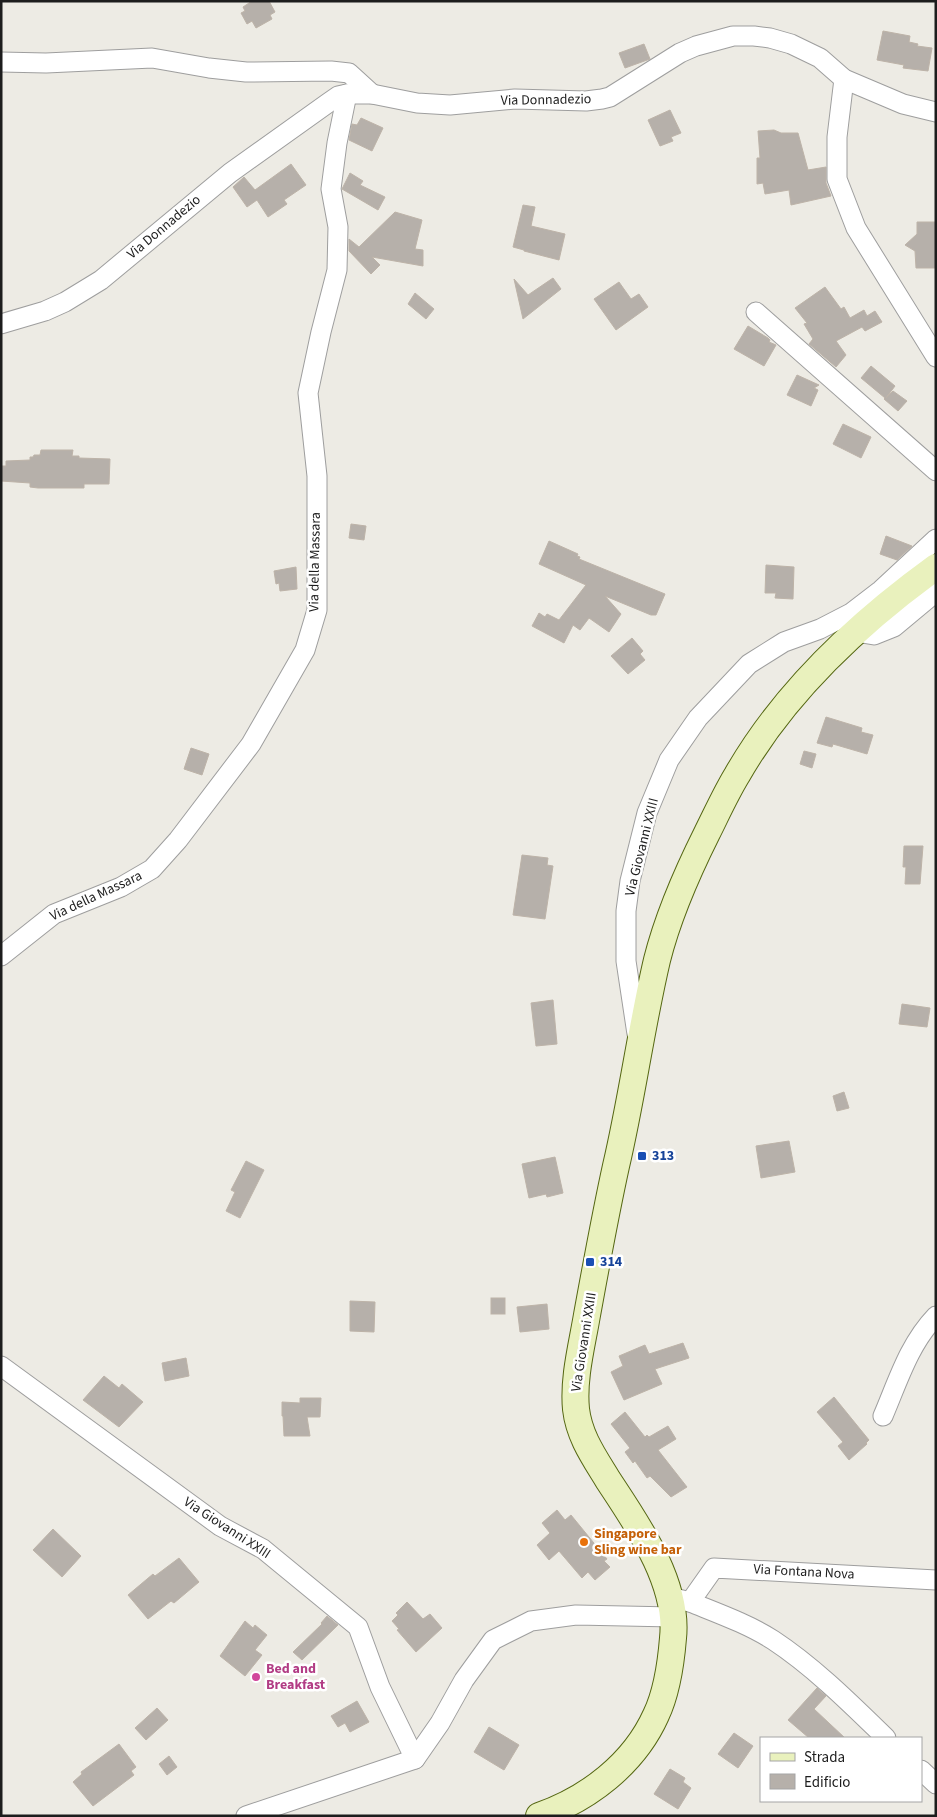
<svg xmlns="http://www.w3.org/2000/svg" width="937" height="1817" font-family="'Source Sans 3',sans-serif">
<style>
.building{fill:#b6b0aa;stroke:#bdb3a8}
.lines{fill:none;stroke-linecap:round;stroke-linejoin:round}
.minor-casing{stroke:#9e9e9e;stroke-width:21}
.secondary-casing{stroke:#546611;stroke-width:28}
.minor{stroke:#fff;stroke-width:19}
.secondary{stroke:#e9f1bd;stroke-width:26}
.transit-dot{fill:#1a4fb4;stroke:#fff;stroke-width:2}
.food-dot{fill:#e8710a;stroke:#fff;stroke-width:2}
.hotel-dot{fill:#d1479c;stroke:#fff;stroke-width:2}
.labels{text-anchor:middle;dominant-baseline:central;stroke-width:5;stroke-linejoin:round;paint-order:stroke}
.street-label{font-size:14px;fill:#1d1d1d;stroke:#fff}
.transit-label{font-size:14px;font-weight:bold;fill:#164399;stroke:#fff;text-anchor:start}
.food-label{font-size:14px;font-weight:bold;fill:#c56008;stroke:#fff;text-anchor:start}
.hotel-label{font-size:14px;font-weight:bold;fill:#b23c85;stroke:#fff;text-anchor:start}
</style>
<rect width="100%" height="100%" fill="#edebe4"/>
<g class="building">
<polygon points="252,1 269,1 275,12 270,15 272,19 256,28 252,21 247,24 241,13 245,11 243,7"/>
<polygon points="883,31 910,36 909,42 918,44 917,46 932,48 928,71 903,68 904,65 877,60"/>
<polygon points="644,44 650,59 625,68 619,53"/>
<polygon points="670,110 681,133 671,137 673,141 660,146 648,120"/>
<polygon points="361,118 383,128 372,151 349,140 352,124 357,125"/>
<polygon points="774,130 781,133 798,133 808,170 826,167 826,183 831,196 791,205 789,190 765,194 763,183 757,184 757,158 760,158 758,131"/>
<polygon points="291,164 306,185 284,200 287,204 268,217 257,200 247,207 233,187 244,177 255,190"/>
<polygon points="350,173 363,181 360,185 385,197 378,210 342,189"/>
<polygon points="523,205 535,207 531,226 565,234 559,260 524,251 524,250 513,247"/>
<polygon points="395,212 422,220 415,249 423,250 423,266 372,257 380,265 371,274 349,251 349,239 359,247"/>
<polygon points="917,222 936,222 936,268 916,268 915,251 905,245 917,234"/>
<polygon points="553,278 561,289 523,319 514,279 528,295"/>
<polygon points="619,282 631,299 639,294 648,307 616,330 594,299"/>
<polygon points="825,287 841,309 844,307 850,318 864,310 867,316 875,311 882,322 865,331 862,327 836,341 846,355 836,367 809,344 813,339 804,324 807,323 795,308"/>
<polygon points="415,293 434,309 426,319 408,304"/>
<polygon points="748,326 768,338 770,340 769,342 776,345 764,366 734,349"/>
<polygon points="871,366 895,386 886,398 893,391 907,401 898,411 884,399 885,398 861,378"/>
<polygon points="797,375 819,385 814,388 818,390 811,406 787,395"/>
<polygon points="843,424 871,437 861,458 833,444"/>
<polygon points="41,450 73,450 72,456 79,456 79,458 110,459 109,484 84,484 84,488 38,488 30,487 30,483 1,481 1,466 6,466 6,461 30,460 30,457 33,457 34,455 40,455"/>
<polygon points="351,524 366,526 364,540 349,538"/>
<polygon points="886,536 912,546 911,547 897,560 880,554"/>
<polygon points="549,541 578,554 577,556 580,557 579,559 665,594 656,615 651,615 605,596 621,614 609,632 589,618 580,630 573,625 564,643 532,626 539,613 545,617 547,614 559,620 586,585 539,564"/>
<polygon points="766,565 794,567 793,599 775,598 776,593 765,593"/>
<polygon points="296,567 297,589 280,591 279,583 276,584 274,571"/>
<polygon points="632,638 643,651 640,654 645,660 628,674 611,656"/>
<polygon points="826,717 862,728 861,732 873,735 867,754 833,744 832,747 817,743"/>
<polygon points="191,748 209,754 202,775 184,769"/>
<polygon points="804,751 816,754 812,768 800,764"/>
<polygon points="904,846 923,846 920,884 905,884 906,867 903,867"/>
<polygon points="522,855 548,858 547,865 553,866 545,919 513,915"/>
<polygon points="553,1000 557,1044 536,1046 531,1003"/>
<polygon points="902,1004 930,1008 927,1027 899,1024"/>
<polygon points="844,1092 849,1108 837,1111 833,1096"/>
<polygon points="789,1141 795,1172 761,1178 756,1146"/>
<polygon points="555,1157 563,1193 547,1197 546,1194 529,1198 522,1164"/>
<polygon points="246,1161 264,1170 240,1218 226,1211 235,1192 231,1190"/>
<rect x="491" y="1298" width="14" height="16"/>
<polygon points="350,1301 375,1302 374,1332 350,1331"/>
<polygon points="547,1304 549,1329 520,1332 517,1307"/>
<polygon points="683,1343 689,1358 655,1369 662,1384 624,1400 611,1372 623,1366 619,1356 645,1345 649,1354"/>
<polygon points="186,1358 189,1376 165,1381 162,1363"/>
<polygon points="104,1376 119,1388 122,1384 143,1402 119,1427 83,1400"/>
<polygon points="834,1397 869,1440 866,1443 867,1444 849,1460 838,1446 843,1442 817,1412"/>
<polygon points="300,1398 321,1398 320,1417 307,1417 310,1436 284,1436 283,1416 282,1416 282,1402 300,1403"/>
<polygon points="625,1412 645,1437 647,1435 649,1437 668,1426 676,1439 658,1450 687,1487 671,1497 650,1476 647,1478 635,1461 633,1463 625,1452 630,1448 611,1424"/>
<polygon points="557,1510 565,1520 571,1515 607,1559 604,1561 610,1567 595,1580 588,1572 582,1578 559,1551 549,1560 537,1545 550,1533 542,1523"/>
<polygon points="53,1529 81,1556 62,1577 33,1550"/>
<polygon points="179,1558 199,1582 174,1603 171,1601 148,1619 128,1595 153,1574 155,1576"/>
<polygon points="407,1602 423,1619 430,1614 442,1628 416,1652 397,1630 399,1629 392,1621 398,1615 396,1613"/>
<polygon points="327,1616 338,1625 302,1660 293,1652 322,1624 321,1623"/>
<polygon points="245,1621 253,1628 255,1625 267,1635 255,1650 262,1655 245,1676 220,1656"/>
<polygon points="817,1688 826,1696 814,1709 845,1738 809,1738 788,1720"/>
<polygon points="357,1701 369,1722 350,1732 345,1723 338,1727 331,1716"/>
<polygon points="157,1708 168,1720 146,1740 135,1728"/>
<polygon points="489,1727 519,1745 504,1770 474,1752"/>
<polygon points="734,1733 753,1746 738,1768 718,1754"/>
<polygon points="119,1744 136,1767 131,1771 134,1775 93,1806 73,1782 82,1774 81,1772"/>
<polygon points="169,1756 177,1767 167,1775 159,1764"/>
<polygon points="670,1769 685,1778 683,1782 691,1788 678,1809 654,1794"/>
</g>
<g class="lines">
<g class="minor-casing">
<g id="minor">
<polyline points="1,62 46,63 152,58 209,68 246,72 331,71 349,73 372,94"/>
<polyline points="844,79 837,137 837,179 856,228 936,357"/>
<polyline points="756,312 936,471"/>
<polyline points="1,324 45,311 65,302 101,280 230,173 328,103 338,96 347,94 372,94 417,103 450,105 515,99 586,101 602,99 610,97 680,53 696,46 733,36 754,36 770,38 791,44 820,58 844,79 903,104 936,112"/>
<polyline points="856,632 874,635 894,627 936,592"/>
<polyline points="1,956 54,914 121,887 152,869 178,840 251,744 305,650 317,610 317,476 308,393 321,332 337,270 338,227 331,189 337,143 347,94"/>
<polyline points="637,1034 626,961 626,911 630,881 647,813 669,760 698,718 749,664 784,642 820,629 851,613 881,590 936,539"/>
<polyline points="1,1366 220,1526 263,1549 358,1627 380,1687 415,1759"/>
<path d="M883 1416C898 1381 909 1344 936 1316"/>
<polyline points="670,1597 690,1602 714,1568 936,1580"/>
<path d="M690 1602C717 1613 748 1624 773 1640 814 1667 851 1704 886 1738"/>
<polyline points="921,1770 936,1784"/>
<polyline points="246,1816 415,1759 440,1723 464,1680 493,1640 531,1621 576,1615 673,1617"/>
</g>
</g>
<g class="secondary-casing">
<path id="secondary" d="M539 1816C588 1799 634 1764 656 1715 667 1692 671 1663 673 1638 679 1583 637 1524 608 1480 594 1457 579 1436 576 1409 573 1378 582 1345 587 1315 596 1266 605 1216 616 1166 632 1098 641 1028 657 960 668 916 687 873 707 833 717 813 726 793 737 775 784 693 860 622 936 567"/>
</g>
<use href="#minor" class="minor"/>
<use href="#secondary" class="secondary"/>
</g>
<g class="transit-dot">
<rect x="637" y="1151" width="10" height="10" rx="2.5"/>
<rect x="585" y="1257" width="10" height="10" rx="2.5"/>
</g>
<circle class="food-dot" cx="584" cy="1542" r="5"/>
<circle class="hotel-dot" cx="256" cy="1677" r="5"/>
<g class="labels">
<g class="street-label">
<text transform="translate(546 100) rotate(-1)">Via Donnadezio</text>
<text transform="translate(164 227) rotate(-40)">Via Donnadezio</text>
<text transform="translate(315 562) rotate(-89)">Via della Massara</text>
<text transform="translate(642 847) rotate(-76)">Via Giovanni XXIII</text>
<text transform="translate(96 896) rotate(-25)">Via della Massara</text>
<text transform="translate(584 1342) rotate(-81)">Via Giovanni XXIII</text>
<text transform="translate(227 1528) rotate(33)">Via Giovanni XXIII</text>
<text transform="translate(804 1572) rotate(3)">Via Fontana Nova</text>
</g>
<g class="transit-label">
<text x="652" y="1156">313</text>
<text x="600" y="1262">314</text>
</g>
<g class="food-label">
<text x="594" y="1534">Singapore<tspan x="594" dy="16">Sling wine bar</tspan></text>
</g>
<g class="hotel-label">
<text x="266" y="1669">Bed and<tspan x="266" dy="16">Breakfast</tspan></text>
</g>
</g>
<rect width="937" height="1817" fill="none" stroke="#1d1d1d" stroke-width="5"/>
<rect x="760" y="1737" width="162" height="65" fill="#ffffff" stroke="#a5a5a5"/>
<rect x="770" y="1753" width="25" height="8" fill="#e9f1bd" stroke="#a5a5a5"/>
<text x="804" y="1762" font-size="15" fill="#1d1d1d">Strada</text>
<rect x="770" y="1774" width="25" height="15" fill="#b6b0aa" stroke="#a5a5a5"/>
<text x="804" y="1787" font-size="15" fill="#1d1d1d">Edificio</text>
</svg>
